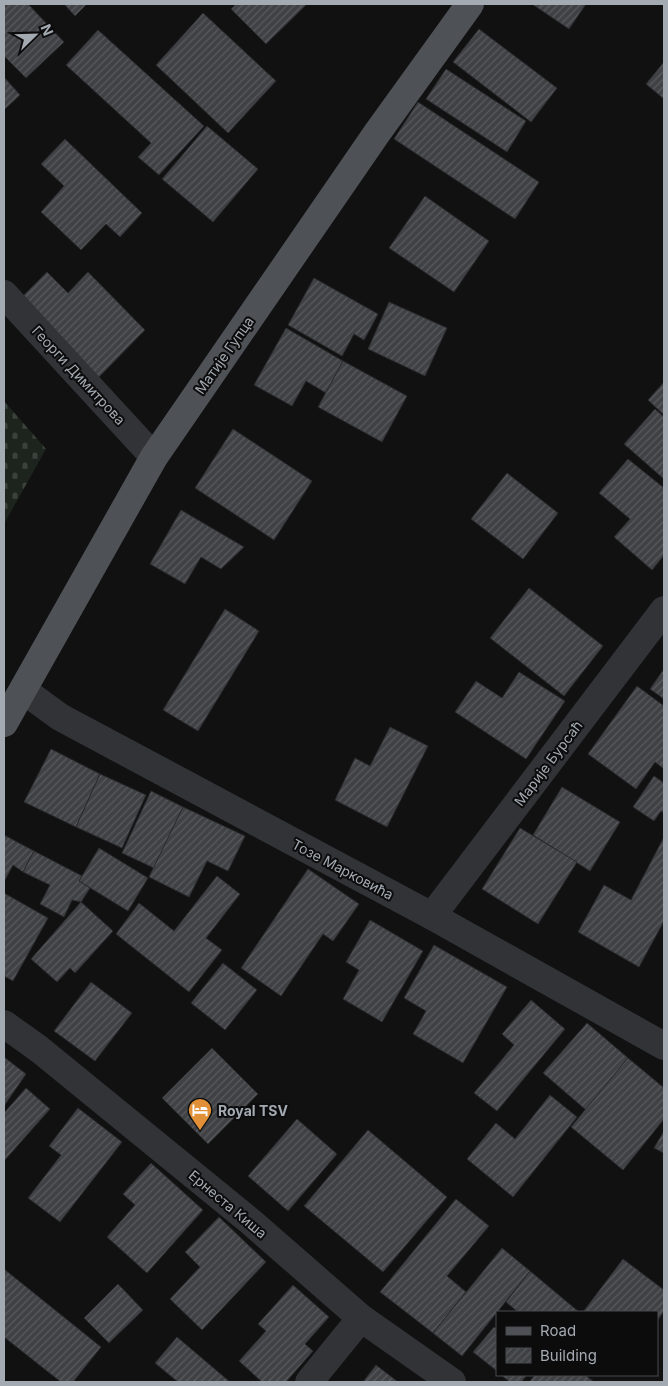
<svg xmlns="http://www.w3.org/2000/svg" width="668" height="1386" font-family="Inter,sans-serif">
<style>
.cemetery{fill:url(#cemetery-stones)}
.building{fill:url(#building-hatch);stroke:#2b2b2e}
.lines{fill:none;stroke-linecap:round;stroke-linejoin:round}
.street{stroke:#323336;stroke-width:28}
.primary{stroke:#4e5155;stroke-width:28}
.labels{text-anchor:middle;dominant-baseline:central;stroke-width:4;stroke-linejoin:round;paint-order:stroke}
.street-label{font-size:14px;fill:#a3aab1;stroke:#0c0c0d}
.poi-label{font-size:14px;font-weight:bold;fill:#a3aab1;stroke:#0c0c0d;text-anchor:start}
</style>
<defs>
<pattern id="cemetery-stones" width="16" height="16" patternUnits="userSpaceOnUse" patternTransform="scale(1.25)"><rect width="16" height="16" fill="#1d241d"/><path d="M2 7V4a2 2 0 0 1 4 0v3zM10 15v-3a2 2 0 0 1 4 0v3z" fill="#3b413b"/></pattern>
<pattern id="building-hatch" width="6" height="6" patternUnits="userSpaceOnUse" patternTransform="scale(1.25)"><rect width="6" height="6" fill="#404145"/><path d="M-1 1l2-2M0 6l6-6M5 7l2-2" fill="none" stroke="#585a5d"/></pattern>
</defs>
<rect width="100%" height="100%" fill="#111112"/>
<polygon class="cemetery" points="4,401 46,449 4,524"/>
<g class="building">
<polygon points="4,4 28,4 64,42 26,78 5,57 4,58"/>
<polygon points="64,4 87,4 75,16"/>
<polygon points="236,4 307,4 266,44 231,9"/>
<polygon points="532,4 586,4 569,29"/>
<polygon points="203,13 276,81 228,133 156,65"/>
<polygon points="479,29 557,88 531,122 453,62"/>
<polygon points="98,30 204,126 159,175 138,157 151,143 66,65"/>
<polygon points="664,62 664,99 646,84"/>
<polygon points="446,69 526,121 507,152 426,99"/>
<polygon points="4,77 20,95 4,110"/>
<polygon points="418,102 539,182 515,219 394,139"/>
<polygon points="207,126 258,169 213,222 162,179"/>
<polygon points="65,139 142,213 120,237 106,224 81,250 41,212 64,186 41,164"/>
<polygon points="425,196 489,241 454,292 389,248"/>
<polygon points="47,272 68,293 88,272 145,330 95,381 17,302"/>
<polygon points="314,278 378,314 364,340 354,334 342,356 288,325"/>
<polygon points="389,302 447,328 425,376 368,349"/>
<polygon points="286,328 343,361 326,393 306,381 292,406 254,385"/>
<polygon points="343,361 407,396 382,442 318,407"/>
<polygon points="664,382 664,415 648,400"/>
<polygon points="655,409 664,417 664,479 624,444"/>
<polygon points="233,429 312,481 274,540 195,488"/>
<polygon points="628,459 664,488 664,555 652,570 614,537 630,519 599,493"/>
<polygon points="507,473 558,513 523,559 471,519"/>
<polygon points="181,510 244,547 221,569 201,557 185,584 150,564"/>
<polygon points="529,588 603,646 564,696 490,638"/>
<polygon points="225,609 259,631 198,731 163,710"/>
<polygon points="664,669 664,699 650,689"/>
<polygon points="519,672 565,701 526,759 455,712 476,681 502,698"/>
<polygon points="637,686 664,706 664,769 655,762 636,789 588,754"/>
<polygon points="390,727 428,746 387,827 335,800 355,758 370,766"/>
<polygon points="51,749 100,774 76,827 24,802"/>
<polygon points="100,774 146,795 122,848 76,827"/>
<polygon points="654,776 664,783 664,813 661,811 654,821 633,807"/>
<polygon points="562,787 620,822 590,871 533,835"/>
<polygon points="151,791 183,807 154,868 122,853"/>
<polygon points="183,807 245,836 228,871 207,861 189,897 149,877"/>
<polygon points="520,828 577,862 538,924 482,889"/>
<polygon points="4,835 34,851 23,872 13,865 5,880 4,879"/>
<polygon points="664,837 664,921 639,967 578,932 604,885 631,900"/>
<polygon points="99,848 148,878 128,911 79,881"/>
<polygon points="34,851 82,876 79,881 90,888 81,902 72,900 64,917 40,904 50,885 23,872"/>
<polygon points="308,869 359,904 333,941 323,934 281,996 241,968"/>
<polygon points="217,876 240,894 206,938 222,950 189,992 116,934 139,903 174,931"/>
<polygon points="4,893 48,918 13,981 4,976"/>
<polygon points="81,902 113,931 75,973 70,968 57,982 31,959"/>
<polygon points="370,920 423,951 382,1022 343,999 359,970 346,962"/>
<polygon points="434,945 507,987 463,1063 413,1034 426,1011 404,998"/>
<polygon points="223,963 257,990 225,1030 191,1003"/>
<polygon points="91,982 132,1013 95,1061 54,1031"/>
<polygon points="531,1000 565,1029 497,1111 474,1093 514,1045 502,1034"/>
<polygon points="587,1023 628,1058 586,1110 543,1073"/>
<polygon points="212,1048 258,1094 208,1144 162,1098"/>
<polygon points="4,1057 26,1074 4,1106"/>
<polygon points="628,1058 664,1088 664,1119 623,1170 571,1127"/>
<polygon points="26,1088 50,1109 4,1161 4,1113"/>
<polygon points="550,1095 577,1117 513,1197 467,1159 496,1123 515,1139"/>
<polygon points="78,1108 122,1142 60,1222 28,1198 61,1155 49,1146"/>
<polygon points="297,1119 337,1154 288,1211 248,1176"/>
<polygon points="368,1130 447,1197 383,1272 304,1206"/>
<polygon points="664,1131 664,1153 654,1148"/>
<polygon points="151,1163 203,1210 147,1273 107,1237 135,1205 123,1194"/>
<polygon points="456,1199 489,1226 447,1276 466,1292 433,1333 380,1292"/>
<polygon points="219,1217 266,1262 202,1330 170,1299 200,1267 185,1252"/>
<polygon points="502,1248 530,1271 462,1356 433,1333"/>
<polygon points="623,1259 664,1290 664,1311 657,1321 657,1312 583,1312"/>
<polygon points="4,1269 101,1347 73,1382 61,1382 4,1337"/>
<polygon points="530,1271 579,1312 518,1312 506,1302"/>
<polygon points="118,1284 143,1310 109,1343 84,1318"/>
<polygon points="293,1285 329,1317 305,1344 313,1351 286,1382 262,1382 239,1361 266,1331 258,1324"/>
<polygon points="494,1327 497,1329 497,1371 473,1352"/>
<polygon points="177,1337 230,1382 178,1382 155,1363"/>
<polygon points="376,1365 398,1382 363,1382"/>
<polygon points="501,1375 527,1375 521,1382 510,1382"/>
<polygon points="535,1375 585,1375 594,1382 529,1382"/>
</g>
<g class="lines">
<g class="street">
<polyline points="4,294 154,457"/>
<polyline points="23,690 60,717 432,916 664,1046"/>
<polyline points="432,916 664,610"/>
<polyline points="4,1024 39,1049 251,1222 361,1318 452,1382"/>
<polyline points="309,1382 361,1318"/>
</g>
<polyline class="primary" points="4,723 154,457 377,133 470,4"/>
</g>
<defs>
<g id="hotel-pin" transform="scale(1.25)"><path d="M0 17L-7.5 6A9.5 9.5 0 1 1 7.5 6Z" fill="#e29038" stroke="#0c0c0d"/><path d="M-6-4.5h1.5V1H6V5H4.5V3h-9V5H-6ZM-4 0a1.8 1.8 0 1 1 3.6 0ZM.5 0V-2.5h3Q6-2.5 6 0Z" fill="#fff"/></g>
</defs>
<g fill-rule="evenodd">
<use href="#hotel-pin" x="200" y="1110"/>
</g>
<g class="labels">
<g class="street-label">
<text transform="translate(224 355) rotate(-55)">Матије Гупца</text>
<text transform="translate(79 375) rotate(47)">Георги Димитрова</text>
<text transform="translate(548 763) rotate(-53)">Марије Бурсаћ</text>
<text transform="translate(343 869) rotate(28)">Тозе Марковића</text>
<text transform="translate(228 1204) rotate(40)">Ернеста Киша</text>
</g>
<g class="poi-label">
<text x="218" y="1110">Royal TSV</text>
</g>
</g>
<rect width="668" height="1386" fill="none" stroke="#a3aab1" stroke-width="10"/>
<rect x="496" y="1311" width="162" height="65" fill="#0c0c0d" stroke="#484b4f"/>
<rect x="506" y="1327" width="25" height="8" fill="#4e5155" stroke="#484b4f"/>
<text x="540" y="1336" font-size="15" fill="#a3aab1">Road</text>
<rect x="506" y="1348" width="25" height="15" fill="url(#building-hatch)" stroke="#484b4f"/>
<text x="540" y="1361" font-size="15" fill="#a3aab1">Building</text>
<g transform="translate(35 35) rotate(67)" stroke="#0c0c0d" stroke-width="4" paint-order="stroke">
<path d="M0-4L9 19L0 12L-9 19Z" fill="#a3aab1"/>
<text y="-8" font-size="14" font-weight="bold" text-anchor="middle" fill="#a3aab1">N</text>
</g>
</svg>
